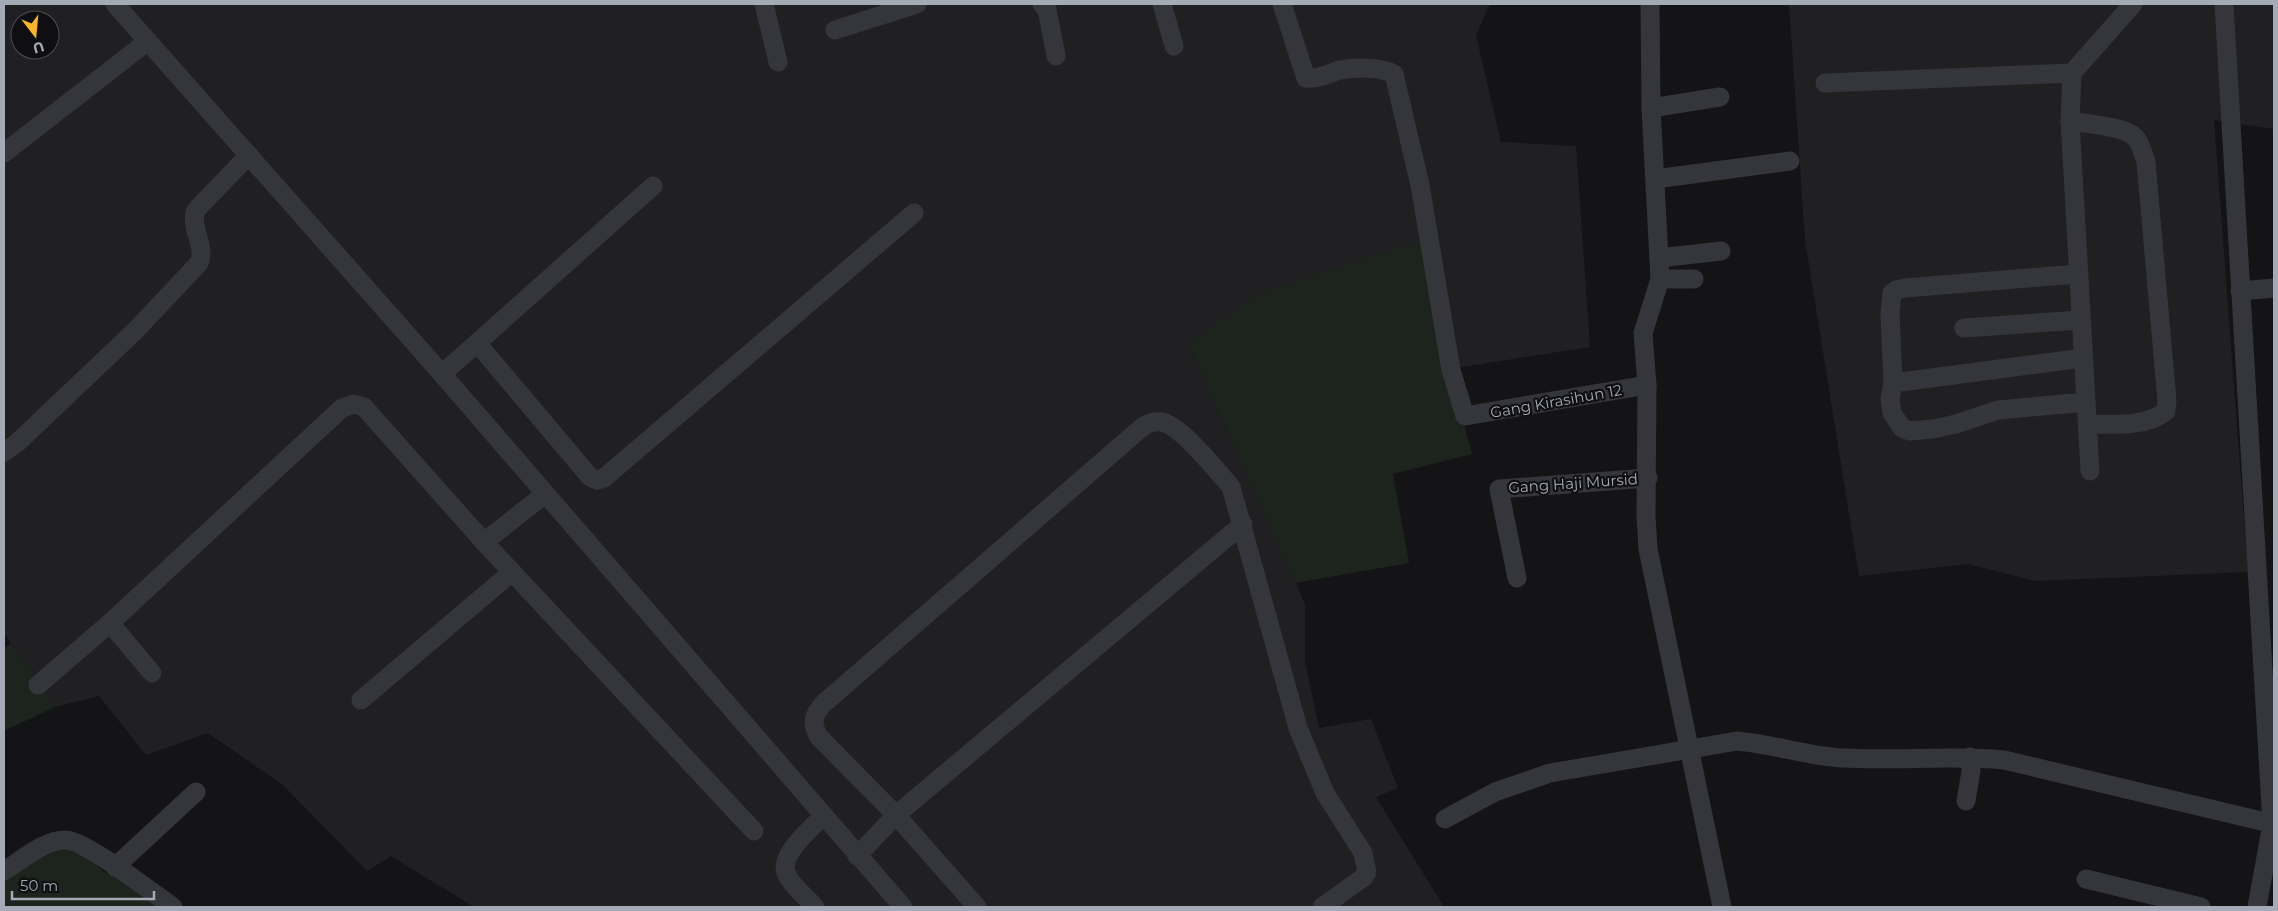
<svg xmlns="http://www.w3.org/2000/svg" width="2278" height="911" font-family="Montserrat,sans-serif">
<style>
.built{fill:#202023;fill-rule:evenodd}
.green{fill:#1c241d}
.lines{fill:none;stroke-linecap:round;stroke-linejoin:round}
.minor{stroke:#35363b;stroke-width:19}
.labels{text-anchor:middle;dominant-baseline:central;stroke-width:4.5;stroke-linejoin:round;paint-order:stroke}
.street-label{font-size:15px;fill:#a5aab7;stroke:#0f0f11}
</style>
<rect width="100%" height="100%" fill="#141416"/>
<g class="built">
<path d="M4 4H1490L1476 35 1501 142 1576 146 1590 347 1449 369 1188 344 1305 604V661L1319 728 1371 719 1398 788 1376 797 1444 907H474L391 856 367 871 283 785 208 733 146 755 99 696 55 707 4 633ZM20 20H50V50H20Z"/>
<polygon points="1789,4 2274,4 2274,129 2214,120 2248,572 2035,581 1968,564 1859,576 1805,240"/>
</g>
<g class="green">
<polygon points="1425,239 1449,369 1472,454 1393,474 1409,563 1295,583 1188,344 1261,293"/>
<polygon points="11,643 55,707 4,731 4,648"/>
<polygon points="65,833 104,872 176,907 4,907 4,877"/>
</g>
<g class="lines">
<g class="minor">
<polyline points="115,4 442,374 903,907"/>
<polyline points="764,4 778,62"/>
<polyline points="1042,4 1047,10 1056,56"/>
<polyline points="1162,4 1174,46"/>
<path d="M1282 4 1306 78C1317 80 1329 73 1340 70 1355 67 1381 67 1394 74L1420 185 1451 370 1465 416 1647 385"/>
<polyline points="1650,4 1651,108 1660,279 1643,333 1647,385 1646,516 1648,549 1722,907"/>
<polyline points="2224,4 2272,824 2257,907"/>
<polyline points="835,30 917,4"/>
<polyline points="2072,73 2070,121 2090,471"/>
<polyline points="1825,83 2072,73 2133,4"/>
<polyline points="1651,108 1720,97"/>
<path d="M2070 121C2086 124 2124 126 2135 137 2141 143 2143 154 2146 162L2167 401 2166 411C2145 428 2113 424 2088 424"/>
<polyline points="4,153 148,41"/>
<polyline points="1655,179 1790,161"/>
<polyline points="1659,258 1721,251"/>
<polyline points="2078,274 1905,288 1896,290 1892,293 1890,314 1893,383 1890,399 1892,413 1902,428 1910,431 1933,429 1956,424 1998,410 2086,402"/>
<polyline points="1660,279 1694,279"/>
<polyline points="2240,291 2274,288"/>
<polyline points="1964,328 2081,320"/>
<polyline points="477,343 590,477 597,480 604,478 914,213"/>
<polyline points="442,374 653,186"/>
<polyline points="1893,383 2083,358"/>
<path d="M4 452 17 443 137 329 199 263C207 247 189 228 196 210L249 155"/>
<polyline points="484,542 545,494"/>
<polyline points="1517,578 1499,489 1648,478"/>
<polyline points="152,673 110,623 342,408 354,404 364,407 484,542 754,831"/>
<polyline points="38,685 110,623"/>
<polyline points="361,700 512,572"/>
<polyline points="1966,801 1971,771 1970,757"/>
<path d="M1445 819 1495 792 1550 773 1737 741C1772 744 1807 756 1842 758 1896 761 1950 755 2004 760L2274 824"/>
<polyline points="857,856 896,815 1243,524"/>
<polyline points="115,867 196,792"/>
<path d="M4 871C22 860 44 840 65 840 84 839 154 894 173 907"/>
<polyline points="2086,879 2201,907"/>
<path d="M815 907C806 897 793 887 787 875 777 856 811 829 823 816"/>
<path d="M977 907 896 815 819 737C811 723 813 716 823 704L1140 429C1146 424 1153 421 1161 422 1180 424 1218 472 1231 487L1298 728 1325 793 1363 853 1367 872 1364 877 1322 907"/>
</g>
</g>
<g class="labels">
<g class="street-label">
<text transform="translate(1556 401) rotate(-10)">Gang Kirasihun 12</text>
<text transform="translate(1573 483) rotate(-4)">Gang Haji Mursid</text>
</g>
</g>
<rect width="2278" height="911" fill="none" stroke="#a5aab7" stroke-width="10"/>
<g transform="translate(35 35) rotate(164)"><circle r="24" fill="#0f0f11" stroke="#4b4d53"/>
<path d="M0-4L9 19L0 12L-9 19Z" fill="#fcb526"/>
<text y="-8" font-size="14" font-weight="bold" text-anchor="middle" fill="#a5aab7">U</text>
</g>
<path d="M12 891v8h142v-8" fill="none" stroke="#a5aab7" stroke-width="2.5"/>
<text x="20" y="891" font-size="15" fill="#a5aab7" stroke="#0f0f11" stroke-width="4" paint-order="stroke">50 m</text>
</svg>
